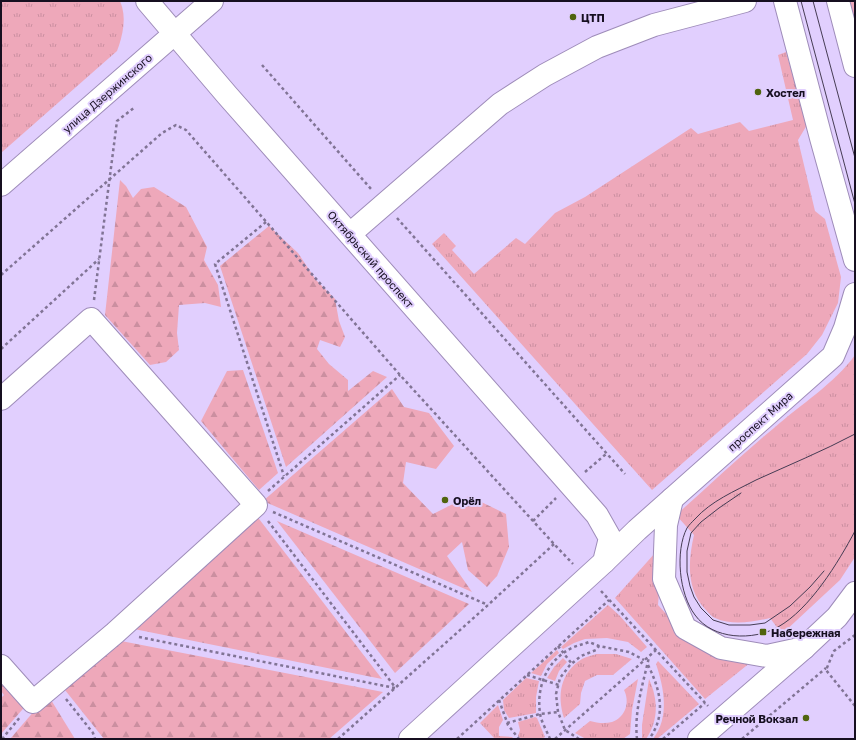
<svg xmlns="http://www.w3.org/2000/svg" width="856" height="740" font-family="'Golos Text',sans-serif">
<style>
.grass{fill:url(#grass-tufts)}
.forest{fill:url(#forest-firs)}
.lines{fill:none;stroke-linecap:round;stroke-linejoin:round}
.minor-casing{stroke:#9e8cb9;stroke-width:24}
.major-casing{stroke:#9e8cb9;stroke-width:24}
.path{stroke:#817495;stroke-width:2.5;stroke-dasharray:3 3;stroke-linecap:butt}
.minor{stroke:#fff;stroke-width:22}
.major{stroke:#fff;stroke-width:22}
.tram{stroke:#463c54;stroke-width:1}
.poi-dot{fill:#50640e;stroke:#e1cffe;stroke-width:1.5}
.labels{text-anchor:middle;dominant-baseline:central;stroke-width:4;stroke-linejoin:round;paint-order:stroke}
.poi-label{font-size:11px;font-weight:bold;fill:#160f20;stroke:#e1cffe;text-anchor:start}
.street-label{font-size:11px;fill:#160f20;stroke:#e1cffe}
</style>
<defs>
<pattern id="grass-tufts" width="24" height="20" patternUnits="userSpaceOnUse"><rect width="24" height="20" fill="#eea8ba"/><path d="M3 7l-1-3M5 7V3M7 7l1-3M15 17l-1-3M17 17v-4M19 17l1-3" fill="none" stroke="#cb8fa0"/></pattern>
<pattern id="forest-firs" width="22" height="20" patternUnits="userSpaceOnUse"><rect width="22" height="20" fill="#eea8ba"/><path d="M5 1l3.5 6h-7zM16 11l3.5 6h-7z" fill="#cb8fa0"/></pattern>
</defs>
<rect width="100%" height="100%" fill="#e1cffe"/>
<g class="grass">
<path d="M1 1H120C127 17 123 35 117 51L1 153Z"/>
<polygon points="847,1 855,1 855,30"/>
<polygon points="786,52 807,125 798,140 815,211 825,219 841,277 838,303 822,335 807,354 652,490 432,244 444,233 456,246 452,250 474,274 516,238 525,244 555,213 585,197 691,128 698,134 740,122 749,131 793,120 778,55"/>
<path d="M855 355V557L840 580 782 634 770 618C752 622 733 626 715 618 712 617 709 613 706 610 686 590 688 561 694 535L676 515C709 486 740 456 774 428 800 405 835 383 855 355Z"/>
<polygon points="655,553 659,592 658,605 697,648 738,660 751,662 705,699 615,598"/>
<polygon points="608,605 620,616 647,647 641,652 628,642 607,638 585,639 574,643 563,649 561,647"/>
<polygon points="557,650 559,653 547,664 541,676 531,673"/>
<path d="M597 654H616L632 659 613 675H597L585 681 581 693 580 704 564 718C557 695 560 673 582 659 586 657 592 655 597 654Z"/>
<polygon points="563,658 567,662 559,671 555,681 547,678 554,667"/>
<path d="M658 661 699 704 657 739H653C670 717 664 688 656 664Z"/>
<polygon points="526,678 539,681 536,697 536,713 509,718 504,710 503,700"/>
<path d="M638 679 632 710 630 734 623 739H586L575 733 590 721C597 723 605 724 612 722 626 717 630 702 624 690Z"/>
<path d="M649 679C658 699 659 720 646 739H642V725Z"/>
<polygon points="498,705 503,720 499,727 499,736 512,737 514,739 495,739 480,723"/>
<polygon points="535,717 537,718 545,737 542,739 521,739 518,736 520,730 518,722"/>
</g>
<g class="forest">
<polygon points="120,180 126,186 133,198 141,189 154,187 186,207 207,247 204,260 218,285 221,307 205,303 179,305 177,333 179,350 166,362 150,365 105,315"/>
<polygon points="269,226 298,253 316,280 335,299 339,321 345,337 340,347 320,340 317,349 329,364 348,380 348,391 373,371 387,377 286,467 220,266"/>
<polygon points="243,370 278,473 259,490 201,421 227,371"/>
<polygon points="392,389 404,407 429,413 454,446 436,469 406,462 403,483 433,514 469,496 506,514 509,547 497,576 487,587 468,570 462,542 447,556 472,592 263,501"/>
<polygon points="256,515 382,679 129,628"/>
<polygon points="277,521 469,604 395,673"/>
<polygon points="116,640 383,692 329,739 104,739 61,685"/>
<polygon points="1,672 29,702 1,734 1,698 4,695 1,691"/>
<polygon points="48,695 75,739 10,739"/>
</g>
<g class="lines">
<g class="minor-casing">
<g id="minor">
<polyline points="147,1 227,95 597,515 610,538 604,562 410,739"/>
<polyline points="785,1 821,138 855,260"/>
<polyline points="838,1 855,66"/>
<polyline points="350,234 500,104 545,75 597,47 654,25 745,1"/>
<polyline points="1,399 91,319 256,505 115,633 33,702 1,666"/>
<polyline points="672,499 666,525 664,579 685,628 721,648 767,656 804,648"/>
<polyline points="604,562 637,530 833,356 845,328 855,294"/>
<polyline points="699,739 804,648 837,617 855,593"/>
</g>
</g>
<g class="major-casing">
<polyline id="major" points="1,185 212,1"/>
</g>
<g class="path">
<polyline points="262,65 371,189"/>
<polyline points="397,218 625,474"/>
<polyline points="266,222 215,264 284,476"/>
<polyline points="1,275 162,133 176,125 186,130 400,375 554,544 573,564"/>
<polyline points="94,300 117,121 135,107"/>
<polyline points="1,349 99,259"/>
<polyline points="585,472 606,454"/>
<polyline points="268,491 400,375"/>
<polyline points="273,512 488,605"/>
<polyline points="268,521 395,687"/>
<polyline points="533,521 556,498"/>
<polyline points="601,591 708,706"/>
<polyline points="855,635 834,651 826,670 855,706"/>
<polyline points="139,637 395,688"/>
<polyline points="558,646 572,664"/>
<path d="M648 665C660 689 667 715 649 739"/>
<polyline points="527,675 559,685"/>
<polyline points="66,699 93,733 95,739"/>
<polyline points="499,700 508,725 519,739"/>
<polyline points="507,723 540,714 558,712"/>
<polyline points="2,739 21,716"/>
<polyline points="338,739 488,605 554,544"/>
<polyline points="457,739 609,600"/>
<path d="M550 739C547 731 541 722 540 713 536 686 548 658 574 647 579 645 584 644 589 642L599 646 629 652 644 660"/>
<polyline points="555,739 656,650"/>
<polyline points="579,739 565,730 558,712 556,694 560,678 570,665 581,656 596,650 599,646"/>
<path d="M637 739C634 711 643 684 649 657"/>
<polyline points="663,739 705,703"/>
<polyline points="742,739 826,668"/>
</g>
<use href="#minor" class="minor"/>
<use href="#major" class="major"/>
<g class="tram">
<polyline points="801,1 855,204"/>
<polyline points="813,1 855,158"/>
<path d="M855 434C823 451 789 465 756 480 735 491 711 501 695 519 692 522 689 525 687 528 675 551 679 594 695 615 713 640 753 641 778 627 810 609 838 563 855 531"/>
<polyline points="741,493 719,508 701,522 691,533 687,551 687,572 690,586 694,597 701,608 713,620 729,625 750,625 765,623 790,606 810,587 824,571"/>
</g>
</g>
<g class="poi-dot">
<circle cx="573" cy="17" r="4"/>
<circle cx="758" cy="92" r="4"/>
<circle cx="445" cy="500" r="4"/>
<rect x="759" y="628" width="8" height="8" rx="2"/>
<circle cx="806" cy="718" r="4"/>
</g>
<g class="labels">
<g class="poi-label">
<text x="581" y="17">ЦТП</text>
<text x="766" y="92">Хостел</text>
<text x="453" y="500">Орёл</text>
<text x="771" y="632">Набережная</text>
<text x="798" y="718" text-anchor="end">Речной Вокзал</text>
</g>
<g class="street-label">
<text transform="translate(107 93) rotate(-41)">улица Дзержинского</text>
<text transform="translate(371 259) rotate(49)">Октябрьский проспект</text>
<text transform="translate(760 421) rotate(-42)">проспект Мира</text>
</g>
</g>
<rect width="856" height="740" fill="none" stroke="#160f20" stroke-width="4"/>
</svg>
